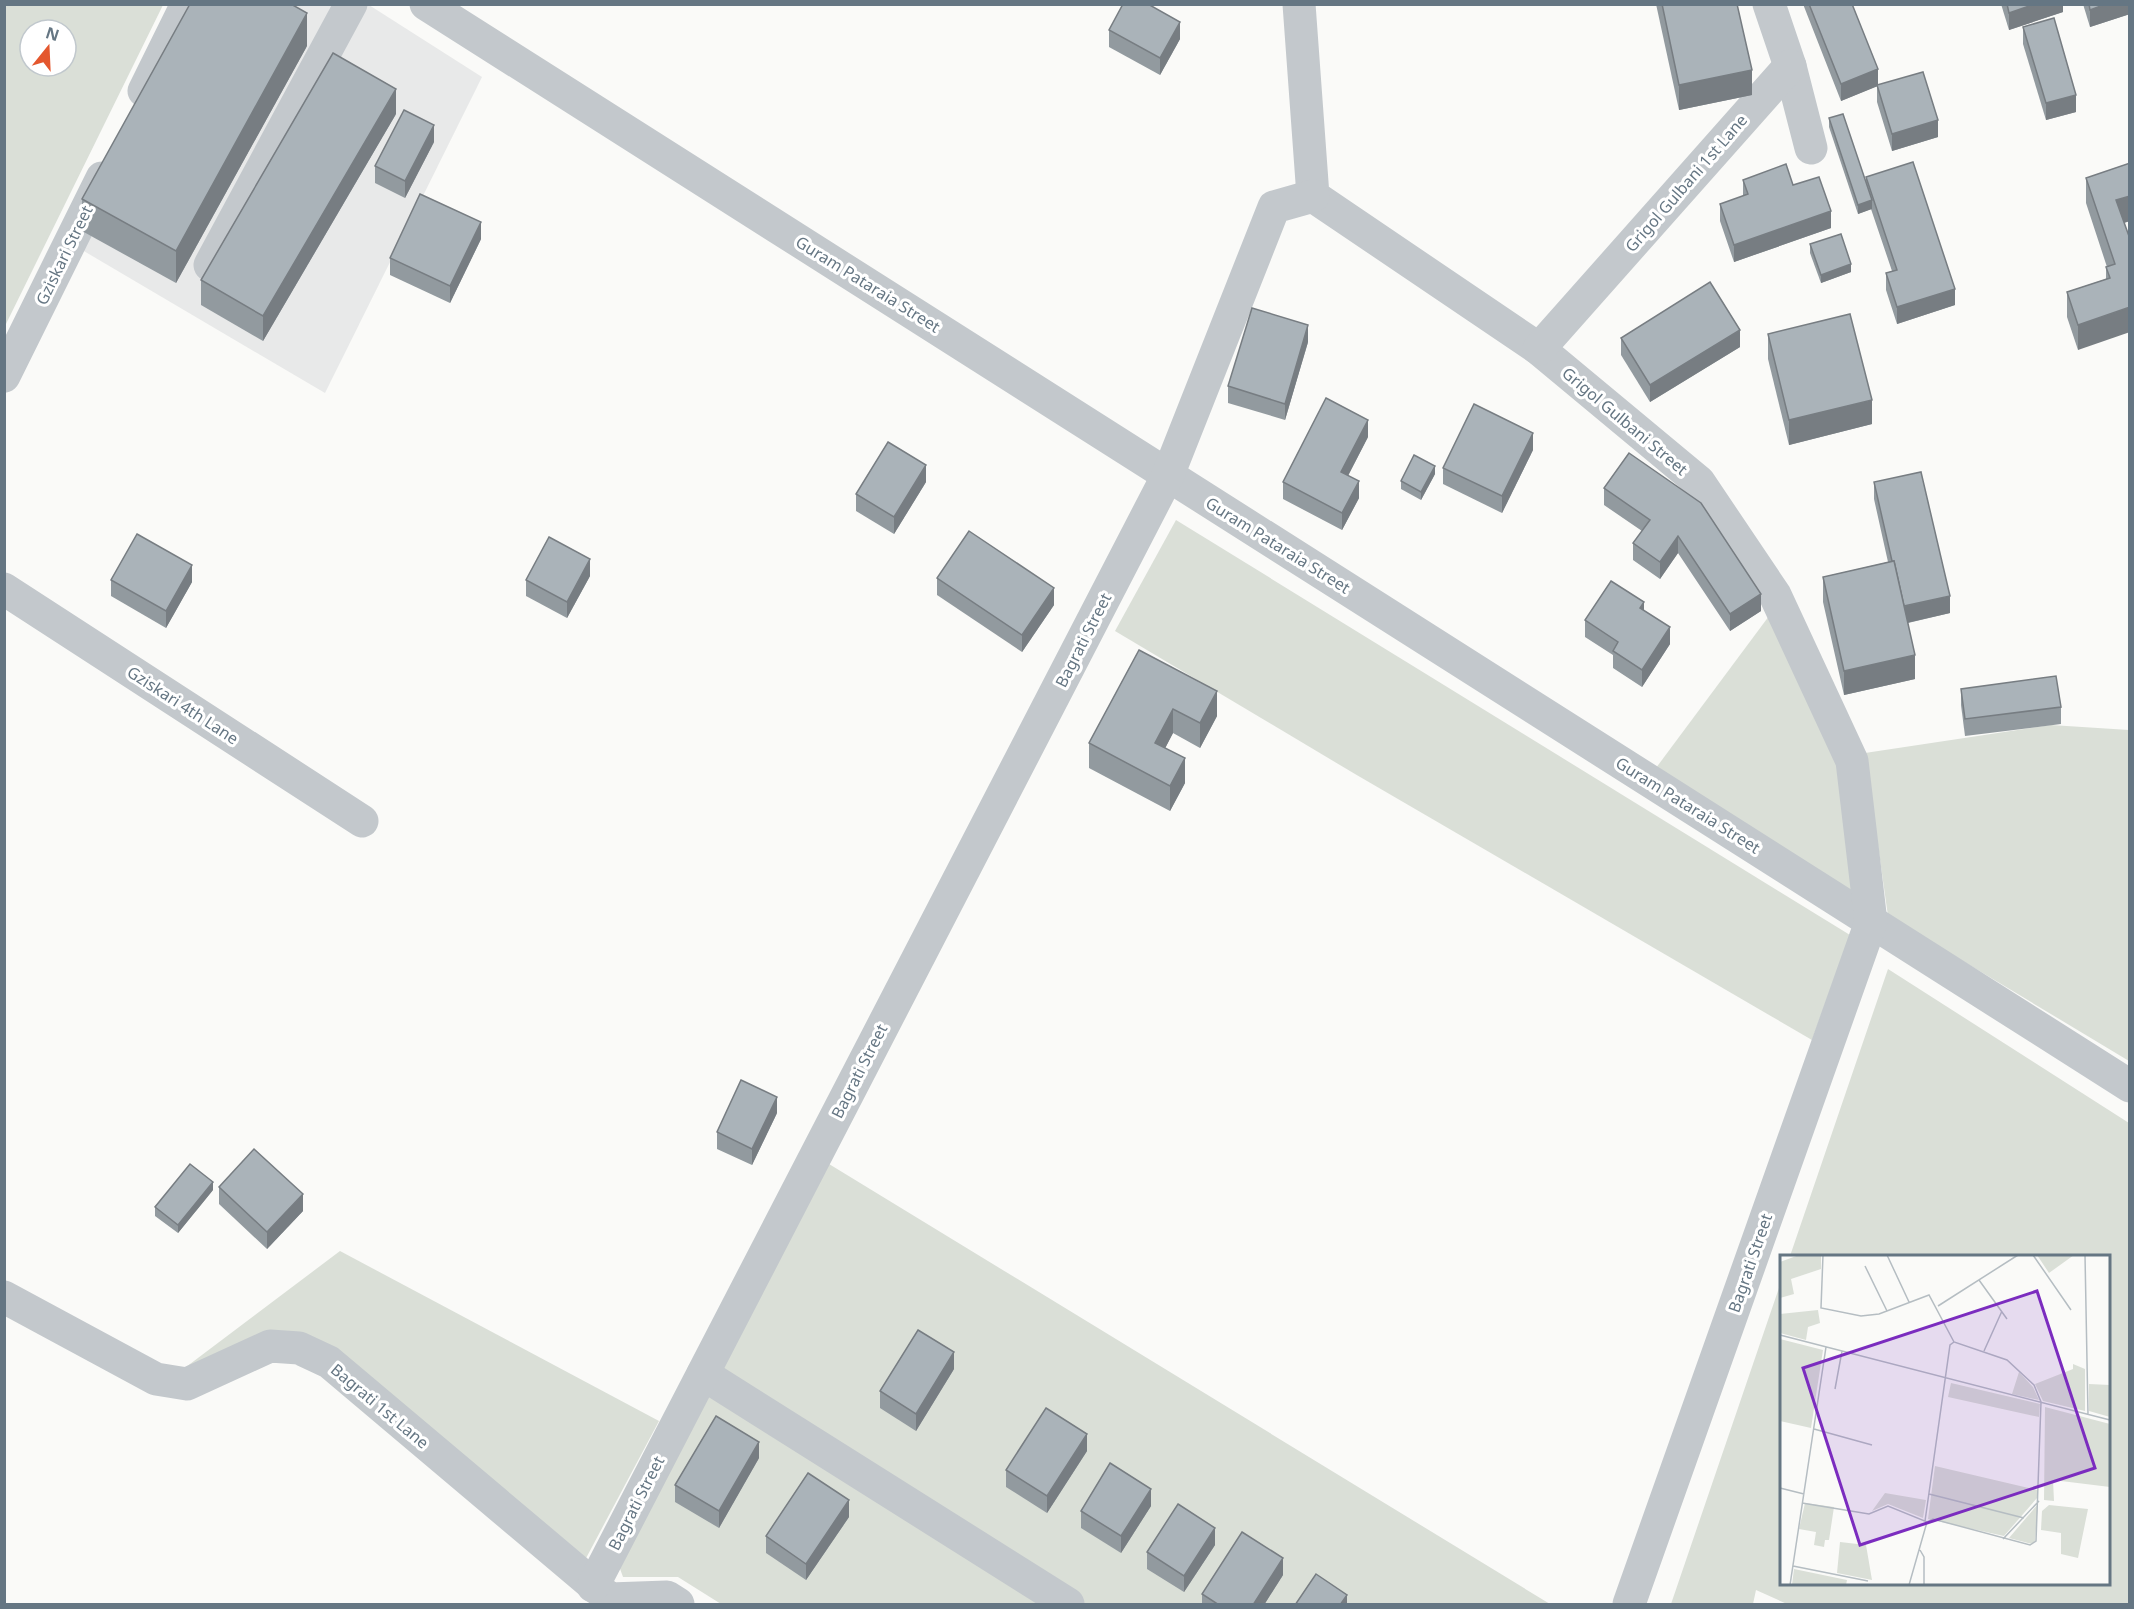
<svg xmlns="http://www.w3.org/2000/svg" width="2134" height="1609" font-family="'Noto Sans',sans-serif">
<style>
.built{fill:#e8e9e9}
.green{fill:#dadfd7;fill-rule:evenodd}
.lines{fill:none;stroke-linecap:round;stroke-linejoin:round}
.minor{stroke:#c3c8cc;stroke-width:33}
.wall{fill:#929a9f}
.shaded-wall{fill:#777d82}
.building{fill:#aab3b9;stroke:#777d82;stroke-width:1.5}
.labels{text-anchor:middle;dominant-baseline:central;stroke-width:6;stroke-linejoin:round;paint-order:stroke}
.street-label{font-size:16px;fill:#657683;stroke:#fff}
.inset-road{fill:none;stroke:#b5bdc2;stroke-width:1.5}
.view{fill:#7b2cbf;fill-opacity:0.15;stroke:#7b2cbf;stroke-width:3}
.inset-edge{fill:none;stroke:#657683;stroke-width:3}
</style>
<rect width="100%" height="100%" fill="#fafaf8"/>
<polygon class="built" points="197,5 369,5 482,77 325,393 77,247"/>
<g class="green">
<path d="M5 4 163 5 5 326 4 5ZM30 30H66V66H30Z"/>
<polygon points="1176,520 1850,935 1812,1040 1355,774 1115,631"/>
<polygon points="1772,612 1840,771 1858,896 1653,772"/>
<polygon points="2051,725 2129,730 2129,1061 1888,916 1865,753"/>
<polygon points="1888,969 2129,1123 2129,1604 1787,1604 1756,1590 1753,1604 1671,1604 1781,1282 1782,1584 2108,1584 2108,1256 1790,1256"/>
<polygon points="829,1164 1550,1604 721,1604 678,1577 623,1577 618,1563"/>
<polygon points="340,1251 659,1421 584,1562 336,1353 186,1367"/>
</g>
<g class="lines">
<g class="minor">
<polyline points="426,4 2130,1086"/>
<polyline points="1299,4 1313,196 1539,349 1699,482 1775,595 1852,761 1871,922 1629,1604"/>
<polyline points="1769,4 1790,66 1811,148"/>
<polyline points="144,91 187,4"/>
<polyline points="210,265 351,4"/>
<polyline points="1539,349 1790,66"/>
<polyline points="4,376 102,178"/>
<polyline points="4,589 362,821"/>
<polyline points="4,1297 156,1379 187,1384 270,1346 299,1348 329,1362 610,1599 667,1597 678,1604"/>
<polyline points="703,1374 1068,1604"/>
<polyline points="593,1586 1168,475 1274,207 1313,196"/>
</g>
</g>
<g class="wall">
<polygon points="1656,4 1737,4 1752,95 1679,110"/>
<polygon points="1803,4 1852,4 1878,85 1938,137 1892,151 1877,102 1877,86 1841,101"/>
<polygon points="2001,4 2063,4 2063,12 2009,30"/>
<polygon points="2083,4 2130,4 2130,14 2090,27"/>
<polygon points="2023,27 2076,112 2046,120 2023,44"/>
<polygon points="1109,30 1180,39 1160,75 1109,47"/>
<polygon points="307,46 176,283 82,231 82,199"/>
<polygon points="396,114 263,341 201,305 201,280"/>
<polygon points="1829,118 1866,185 1866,177 1955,305 1897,324 1886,290 1886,273 1892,271 1871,209 1858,214 1829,127"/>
<polygon points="434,142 405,198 375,183 375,166"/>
<polygon points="2130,163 2130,221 2124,223 2130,239 2078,350 2067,317 2067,292 2106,279 2106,267 2107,267 2086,203 2086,178"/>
<polygon points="1743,180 1793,185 1831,228 1734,262 1720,221 1720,204 1743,196"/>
<polygon points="481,239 450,303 390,275 390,258"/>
<polygon points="1810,244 1851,272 1821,283 1810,253"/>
<polygon points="1768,334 1872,424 1789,445 1768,359"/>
<polygon points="1621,338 1740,347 1650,402 1621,355"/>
<polygon points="1308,342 1285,420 1228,403 1228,386"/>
<polygon points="1368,437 1348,476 1359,498 1342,530 1283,499 1283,482"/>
<polygon points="1533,450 1502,513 1443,484 1443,468"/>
<polygon points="1629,453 1761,611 1730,631 1678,553 1660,579 1633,560 1633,543 1642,531 1604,505 1604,488"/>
<polygon points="1435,474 1421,500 1401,489 1401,481"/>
<polygon points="926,482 894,534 856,511 856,494"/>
<polygon points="1874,482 1950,613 1908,623 1915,679 1844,695 1823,602 1823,577 1888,562 1874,499"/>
<polygon points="590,576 567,618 526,596 526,580"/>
<polygon points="937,578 1054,605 1022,652 937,595"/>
<polygon points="111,580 192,582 166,628 111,596"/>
<polygon points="1644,611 1670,644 1642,687 1613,668 1613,655 1585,637 1585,620"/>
<polygon points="1139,650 1217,716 1200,748 1173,733 1165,748 1185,783 1170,811 1089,768 1089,743"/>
<polygon points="1961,689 2061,707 2061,724 1965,736 1961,705"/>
<polygon points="777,1113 752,1165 717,1149 717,1132"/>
<polygon points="219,1187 303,1211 267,1249 219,1204"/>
<polygon points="213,1190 178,1233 155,1216 155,1207"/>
<polygon points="954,1369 916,1431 880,1408 880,1391"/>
<polygon points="1087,1451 1047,1513 1006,1487 1006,1470"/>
<polygon points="759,1458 719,1528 675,1502 675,1485"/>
<polygon points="1151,1506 1121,1553 1081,1528 1081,1511"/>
<polygon points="849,1517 806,1580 766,1553 766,1536"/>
<polygon points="1215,1545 1184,1592 1147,1569 1147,1552"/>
<polygon points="1283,1575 1264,1605 1202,1605 1202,1594"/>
</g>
<g class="shaded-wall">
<polygon points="2035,4 2063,4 2063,12 2009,30 2009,13"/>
<polygon points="2106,4 2130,4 2130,14 2090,27 2090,10"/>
<polygon points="307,13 307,46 176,283 176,251"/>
<polygon points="1180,22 1180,39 1160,75 1160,58"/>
<polygon points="1878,69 1878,86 1841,101 1841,84"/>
<polygon points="1752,70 1752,95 1679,110 1679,85"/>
<polygon points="396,89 396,114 263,341 263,316"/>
<polygon points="2076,95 2076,112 2046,120 2046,103"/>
<polygon points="1938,120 1938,137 1892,151 1892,134"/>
<polygon points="434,125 434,142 405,198 405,181"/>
<polygon points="2130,196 2130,221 2116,225 2116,200"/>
<polygon points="1872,200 1872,209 1858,214 1858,205"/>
<polygon points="1831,211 1831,228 1734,262 1734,245"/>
<polygon points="481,222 481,239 450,303 450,286"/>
<polygon points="1851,264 1851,272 1821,283 1821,275"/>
<polygon points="1955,289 1955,305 1897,324 1897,307"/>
<polygon points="2130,307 2130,332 2078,350 2078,325"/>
<polygon points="1308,325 1308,342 1285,420 1285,404"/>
<polygon points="1740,330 1740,347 1650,402 1650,385"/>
<polygon points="1872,400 1872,424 1789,445 1789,420"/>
<polygon points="1368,420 1368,437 1341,489 1341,472"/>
<polygon points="1533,433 1533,450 1502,513 1502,496"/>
<polygon points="926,465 926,482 894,534 894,517"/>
<polygon points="1435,466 1435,474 1421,500 1421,492"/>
<polygon points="1359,481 1359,498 1342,530 1342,513"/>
<polygon points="1678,536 1678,553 1660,579 1660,562"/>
<polygon points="590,559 590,576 567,618 567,602"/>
<polygon points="192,565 192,582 166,628 166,611"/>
<polygon points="1054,588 1054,605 1022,652 1022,635"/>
<polygon points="1761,594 1761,611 1730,631 1730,614"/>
<polygon points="1950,596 1950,613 1902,624 1902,607"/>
<polygon points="1644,602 1644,619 1640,608"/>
<polygon points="1670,627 1670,644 1642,687 1642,670"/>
<polygon points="1915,655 1915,679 1844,695 1844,671"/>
<polygon points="1217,691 1217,716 1200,748 1200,723"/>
<polygon points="1173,709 1173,733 1155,768 1155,743"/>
<polygon points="1185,758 1185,783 1170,811 1170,786"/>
<polygon points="777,1097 777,1113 752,1165 752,1149"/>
<polygon points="213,1182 213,1190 178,1233 178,1225"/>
<polygon points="303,1194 303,1211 267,1249 267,1232"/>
<polygon points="954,1352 954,1369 916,1431 916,1414"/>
<polygon points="1087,1434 1087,1451 1047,1513 1047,1496"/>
<polygon points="759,1442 759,1458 719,1528 719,1511"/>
<polygon points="1151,1489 1151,1506 1121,1553 1121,1536"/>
<polygon points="849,1500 849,1517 806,1580 806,1564"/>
<polygon points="1215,1528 1215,1545 1184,1592 1184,1576"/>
<polygon points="1283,1558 1283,1575 1264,1605 1253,1605"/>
<polygon points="1347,1595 1347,1605 1340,1605"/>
</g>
<g class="building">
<polygon points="190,4 291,4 307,13 176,251 82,199"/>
<polygon points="1123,4 1148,4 1180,22 1160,58 1109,30"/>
<polygon points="1662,4 1737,4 1752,70 1679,85"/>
<polygon points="1809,4 1852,4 1878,69 1841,84"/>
<polygon points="2007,4 2035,4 2009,13"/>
<polygon points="2089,4 2106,4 2090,10"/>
<polygon points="2054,18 2076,95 2046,103 2023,27"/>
<polygon points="333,53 396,89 263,316 201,280"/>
<polygon points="1923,72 1938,120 1892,134 1877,85"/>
<polygon points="404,110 434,125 405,181 375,166"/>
<polygon points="1843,114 1872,200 1858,205 1829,118"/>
<polygon points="1913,162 1955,289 1897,307 1886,273 1897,270 1866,177"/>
<polygon points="2130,163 2130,196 2116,200 2130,239 2130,307 2078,325 2067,292 2110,278 2106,267 2115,264 2086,178"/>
<polygon points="1786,164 1793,185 1819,177 1831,211 1734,245 1720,204 1748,194 1743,180"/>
<polygon points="420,194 481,222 450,286 390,258"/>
<polygon points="1841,234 1851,264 1821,275 1810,244"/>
<polygon points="1710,282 1740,330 1650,385 1621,338"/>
<polygon points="1252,308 1308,325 1285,404 1228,386"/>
<polygon points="1850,314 1872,400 1789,420 1768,334"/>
<polygon points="1326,398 1368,420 1341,472 1359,481 1342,513 1283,482"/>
<polygon points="1474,404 1533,433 1502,496 1443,468"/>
<polygon points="888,442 926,465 894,517 856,494"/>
<polygon points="1629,453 1701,503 1761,594 1730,614 1678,536 1660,562 1633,543 1650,520 1604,488"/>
<polygon points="1414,455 1435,466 1421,492 1401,481"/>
<polygon points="1921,472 1950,596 1904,606 1894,561 1892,561 1874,482"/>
<polygon points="969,531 1054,588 1022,635 937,578"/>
<polygon points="137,534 192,565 166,611 111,580"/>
<polygon points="549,537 590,559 567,602 526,580"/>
<polygon points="1894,561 1915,655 1844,671 1823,577"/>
<polygon points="1611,581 1644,602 1640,608 1670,627 1642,670 1613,651 1618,642 1585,620"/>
<polygon points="1139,650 1217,691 1200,723 1173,709 1155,743 1185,758 1170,786 1089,743"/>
<polygon points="2056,676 2061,707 1965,719 1961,689"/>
<polygon points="741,1080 777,1097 752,1149 717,1132"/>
<polygon points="254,1149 303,1194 267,1232 219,1187"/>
<polygon points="190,1164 213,1182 178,1225 155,1207"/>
<polygon points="918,1330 954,1352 916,1414 880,1391"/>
<polygon points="1046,1408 1087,1434 1047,1496 1006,1470"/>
<polygon points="716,1416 759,1442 719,1511 675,1485"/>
<polygon points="1110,1463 1151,1489 1121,1536 1081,1511"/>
<polygon points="808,1473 849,1500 806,1564 766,1536"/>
<polygon points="1178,1504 1215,1528 1184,1576 1147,1552"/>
<polygon points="1242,1532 1283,1558 1253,1605 1219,1605 1202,1594"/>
<polygon points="1316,1574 1347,1595 1340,1605 1295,1605"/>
</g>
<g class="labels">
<g class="street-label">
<text transform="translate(1686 183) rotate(-49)">Grigol Gulbani 1st Lane</text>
<text transform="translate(64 255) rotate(-64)">Gziskari Street</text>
<text transform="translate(868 284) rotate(32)">Guram Pataraia Street</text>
<text transform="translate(1625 421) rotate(40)">Grigol Gulbani Street</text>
<text transform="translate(1278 545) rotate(32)">Guram Pataraia Street</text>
<text transform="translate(1083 640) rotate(-63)">Bagrati Street</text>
<text transform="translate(183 705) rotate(33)">Gziskari 4th Lane</text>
<text transform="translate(1688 805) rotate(32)">Guram Pataraia Street</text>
<text transform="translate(859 1071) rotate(-63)">Bagrati Street</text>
<text transform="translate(1750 1263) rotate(-71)">Bagrati Street</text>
<text transform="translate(380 1406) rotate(40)">Bagrati 1st Lane</text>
<text transform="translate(636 1503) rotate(-63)">Bagrati Street</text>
</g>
</g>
<g transform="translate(1780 1255)">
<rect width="330" height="330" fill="#fafaf8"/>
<path d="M19 0H41V14L11 24 14 39 0 43V7ZM257 0H294L269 18ZM38 55 40 68 28 72 26 85 0 78V59ZM0 84 43 95 31 173 0 166ZM293 109 305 114V156L263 146 255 129 293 114ZM239 117 253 132 259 145 232 139ZM171 128 260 149 259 162 168 142ZM309 129 330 130V162L309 156ZM265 152 330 169V232L273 225 274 246 264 245ZM155 211 257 235V243L224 281 148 264ZM105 238 146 245 143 263 108 249 92 256ZM25 248 54 252 49 285H45L44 292 34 290 36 277 19 274ZM258 249 255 286 252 289 229 283ZM269 250 308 254 298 303 281 299V278L261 275 262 256ZM60 287 86 290 92 325 57 318ZM14 314 67 325 66 330H12Z" fill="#dadfd7"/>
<path class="inset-road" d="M107 0 129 47M253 0 291 55M305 0 308 159M85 11 107 56M199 25 227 64M158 51 238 0M0 80 330 165M204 96 222 56M55 134 62 96M34 174 92 190M0 233 24 239M149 239 244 263M22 248 89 259 108 251 147 267 153 264 250 290 256 286 261 147 254 130 227 105 174 87 149 40 99 59 81 61 41 53 43 0M145 266 170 90 174 87M223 284 259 246M140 295 144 302V330M13 311 88 326M10 330 46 92M129 330 147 267"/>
<path class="view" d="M257 36 315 213 80 290 23 113Z"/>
<rect width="330" height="330" class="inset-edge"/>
</g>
<rect width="2134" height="1609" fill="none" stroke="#657683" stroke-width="12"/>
<g transform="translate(48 48) rotate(18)"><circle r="28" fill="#ffffff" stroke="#c1c8cd" stroke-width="1.5"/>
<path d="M0-4.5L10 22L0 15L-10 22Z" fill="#e4572e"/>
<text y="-9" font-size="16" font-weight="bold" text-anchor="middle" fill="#657683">N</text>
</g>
</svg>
